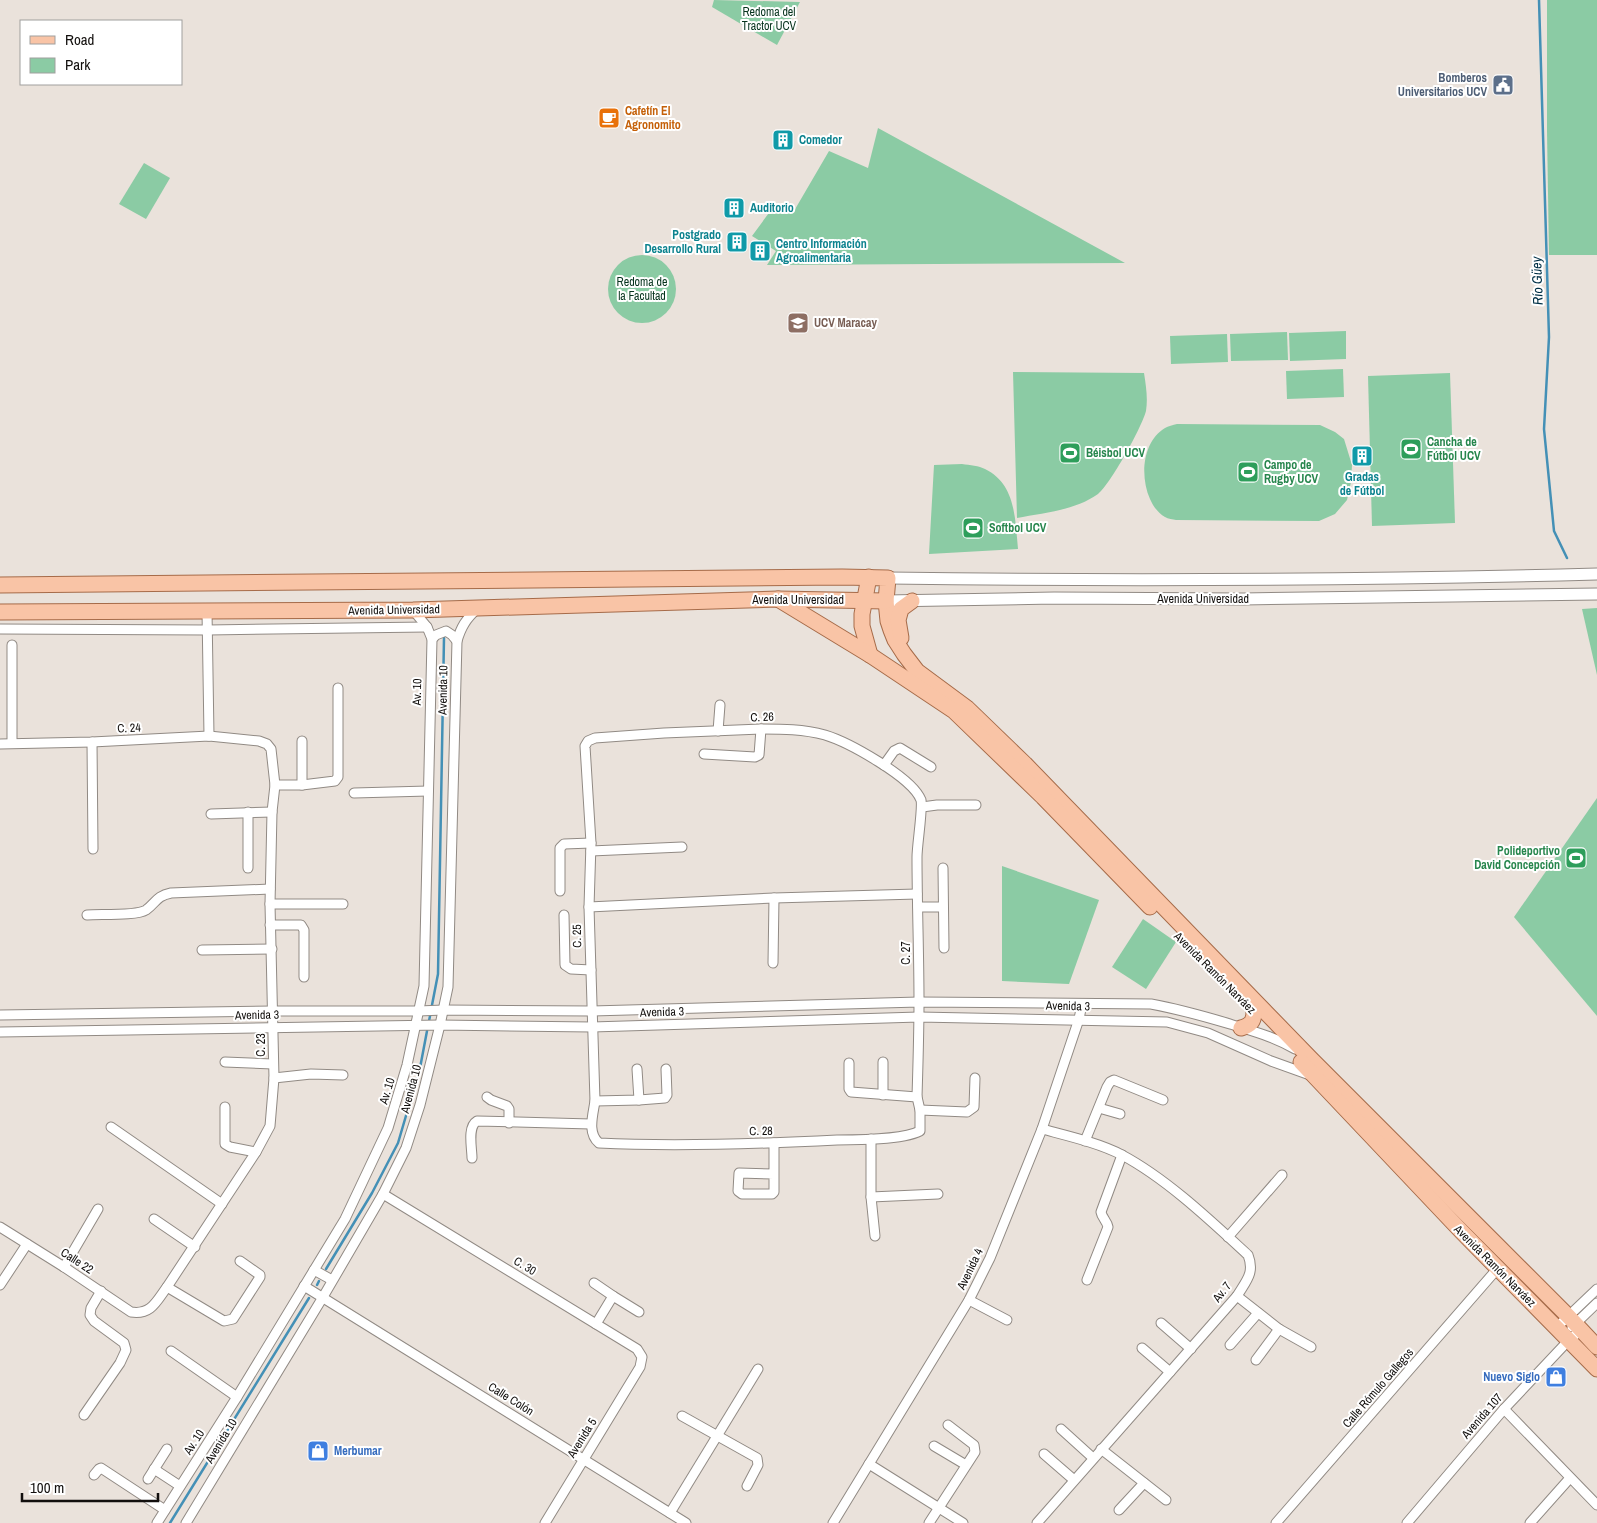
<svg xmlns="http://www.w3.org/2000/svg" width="1597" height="1523" font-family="'Archivo Narrow',sans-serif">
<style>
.green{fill:#8bcba4}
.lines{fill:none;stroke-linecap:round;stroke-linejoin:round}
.stream{stroke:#4490b6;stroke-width:2.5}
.minor-casing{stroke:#918a84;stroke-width:11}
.tertiary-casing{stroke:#918a84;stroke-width:13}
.primary-casing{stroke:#a66b49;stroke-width:17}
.minor{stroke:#fff;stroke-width:9}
.tertiary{stroke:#fff;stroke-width:11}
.primary{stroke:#f9c4a6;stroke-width:15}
.labels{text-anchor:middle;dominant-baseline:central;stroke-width:4;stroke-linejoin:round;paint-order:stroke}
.park-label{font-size:12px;fill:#06331d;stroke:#fff}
.service-label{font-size:12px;font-weight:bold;fill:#4e5e75;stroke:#fff;text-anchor:end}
.food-label{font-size:12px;font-weight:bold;fill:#c56008;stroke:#fff;text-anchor:start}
.culture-label{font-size:12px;font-weight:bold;fill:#0d838f;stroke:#fff;text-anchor:start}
.education-label{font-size:12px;font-weight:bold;fill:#785e54;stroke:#fff;text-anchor:start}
.leisure-label{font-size:12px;font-weight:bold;fill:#27864d;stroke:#fff;text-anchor:start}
.street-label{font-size:12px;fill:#120f0d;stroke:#fff}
.shop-label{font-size:12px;font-weight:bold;fill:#366cbe;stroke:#fff;text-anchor:end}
.water-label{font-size:14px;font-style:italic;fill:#003046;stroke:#fff}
</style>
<rect width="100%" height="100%" fill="#eae2db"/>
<g class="green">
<polygon points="714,0 800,2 777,45 712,7"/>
<polygon points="1547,0 1597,0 1597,255 1549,255 1547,131"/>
<polygon points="878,128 1125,263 767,265 776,251 752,236 774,206 794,211 829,151 868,168"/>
<polygon points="144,163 170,178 146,219 119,204"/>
<circle cx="642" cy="289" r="34"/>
<polygon points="1346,331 1346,359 1290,361 1289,333"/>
<polygon points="1287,332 1288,360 1231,361 1230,334"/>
<polygon points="1227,334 1228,362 1171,364 1170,336"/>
<polygon points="1343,369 1344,397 1287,399 1286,371"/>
<path d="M1013 372 1144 373C1146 386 1148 398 1146 411 1142 427 1110 485 1098 494 1076 510 1043 513 1017 518Z"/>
<polygon points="1450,373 1455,523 1372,526 1368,376"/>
<path d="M1177 424 1320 425 1335 432 1344 439 1352 465 1351 482 1347 500 1335 514 1319 521 1176 520C1173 519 1168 519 1165 517 1158 513 1153 506 1150 499 1140 477 1142 442 1165 428 1168 426 1173 425 1177 424Z"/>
<path d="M962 464C970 465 979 466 985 469 1016 484 1015 519 1018 549L929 554 934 465Z"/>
<polygon points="1597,608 1597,675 1582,609"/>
<polygon points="1597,798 1597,1016 1514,917"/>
<polygon points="1002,866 1099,900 1069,984 1002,981"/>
<polygon points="1143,919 1176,942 1146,989 1112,967"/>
</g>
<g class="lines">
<g class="stream">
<polyline points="1539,0 1549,337 1544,429 1554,531 1567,558"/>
<polyline points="432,1005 438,974 444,638"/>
<polyline points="429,1021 430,1016"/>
<polyline points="326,1269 372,1193 398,1143 420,1068 427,1031"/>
<polyline points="317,1285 319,1281"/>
<polyline points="170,1523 309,1298"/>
</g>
<g class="minor-casing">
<g id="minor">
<polyline points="207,611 209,736"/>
<polyline points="0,629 208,630 427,627"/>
<polyline points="432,639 436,635 446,631 452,635 457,641"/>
<path d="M761 729C782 729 803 729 825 735 848 742 912 777 921 800 923 808 917 845 917 857 917 905 919 953 919 1002 919 1033 918 1065 917 1097L920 1110V1131C902 1140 858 1140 837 1140 758 1144 678 1147 599 1143 587 1133 593 1115 595 1101L589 907 591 843 585 746 588 741 595 738 664 733Z"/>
<polyline points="718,731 720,705"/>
<polyline points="302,741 302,785"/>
<polyline points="92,742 93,849"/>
<polyline points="12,743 12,645"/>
<path d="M0 744 92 742 209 736 259 741 267 744 271 749 275 785 272 812 270 904 274 1078 270 1126 256 1152 167 1287C156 1302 151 1315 131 1312L64 1267 0 1227"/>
<polyline points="704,754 755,757 759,755 761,729"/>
<polyline points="884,765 894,751 900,748 931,767"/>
<polyline points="275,785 302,785 335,781 338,777 338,688"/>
<polyline points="354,793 428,791"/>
<polyline points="922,807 937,805 976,805"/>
<polyline points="248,812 248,868"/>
<polyline points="211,814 272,812"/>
<polyline points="591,851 682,847"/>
<polyline points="943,868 944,948"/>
<polyline points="560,891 560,848 564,844 591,843"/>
<polyline points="270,904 343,904"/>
<polyline points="589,907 774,898 917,894"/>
<polyline points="918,907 943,907"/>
<path d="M87 915C100 914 137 916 146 910 156 903 156 896 171 893L270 889"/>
<polyline points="564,915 565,965 571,969 591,970"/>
<polyline points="270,925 301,925 304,930 304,977"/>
<polyline points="202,950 272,949"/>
<polyline points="773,963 774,898"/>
<path d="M0 1015 273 1011H418L444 1010 592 1011 919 1002 1151 1004C1178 1009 1203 1016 1230 1024 1252 1031 1275 1037 1295 1049"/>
<polyline points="0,1032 440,1025 592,1027 919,1017 1167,1022 1208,1033 1271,1061 1310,1075"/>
<polyline points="225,1062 273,1064"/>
<polyline points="883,1062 883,1095"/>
<polyline points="849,1063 849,1089 851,1092 917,1097"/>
<polyline points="637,1069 639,1100"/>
<polyline points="274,1078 311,1074 343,1075"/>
<polyline points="487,1097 491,1100 507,1106 509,1109 509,1123"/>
<polyline points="595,1101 639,1100 665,1098 667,1095 666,1069"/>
<polyline points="225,1107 225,1144 230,1147 256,1152"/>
<polyline points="1099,1108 1120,1114"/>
<polyline points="920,1110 967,1112 974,1107 975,1078"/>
<polyline points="111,1127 222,1204"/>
<polyline points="871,1139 871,1197 875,1236"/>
<polyline points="1085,1141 1107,1087 1110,1082 1114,1080 1163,1100"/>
<polyline points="774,1143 774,1192 772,1194 742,1194 738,1191 739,1173 774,1174"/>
<path d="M472 1158C472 1148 467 1127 477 1121L591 1124"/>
<polyline points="383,1194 637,1349 642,1357 640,1367 545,1523"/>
<polyline points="871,1197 938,1194"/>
<polyline points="154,1219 195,1247"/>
<polyline points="1228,1237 1282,1175"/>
<polyline points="64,1267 98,1209"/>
<polyline points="314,1270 332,1280"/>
<path d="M1087 1280 1108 1227C1107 1221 1102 1218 1101 1212L1122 1155"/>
<polyline points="594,1283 613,1296"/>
<polyline points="0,1285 27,1244"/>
<polyline points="304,1286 686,1523"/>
<polyline points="167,1287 224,1321 233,1319 260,1277 260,1275 240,1261"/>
<polyline points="1237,1296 1279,1329 1311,1347"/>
<polyline points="969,1300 1007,1320"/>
<polyline points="1161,1323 1191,1349"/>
<polyline points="596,1324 613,1296 639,1312"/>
<polyline points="1572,1327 1597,1303"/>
<polyline points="1556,1328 1597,1289"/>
<polyline points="1230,1345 1258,1313"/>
<polyline points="1142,1348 1170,1372"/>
<polyline points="171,1351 237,1397"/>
<polyline points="1256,1360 1279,1329"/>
<polyline points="1504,1409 1597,1505"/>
<polyline points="84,1415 120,1363 126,1350 124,1343 94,1321 90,1315 91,1308 101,1291"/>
<polyline points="682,1416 757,1458 758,1465 747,1486"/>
<polyline points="1061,1429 1093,1458"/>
<polyline points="934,1446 966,1465"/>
<polyline points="1101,1449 1166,1500"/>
<polyline points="1044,1454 1074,1480"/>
<polyline points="869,1464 963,1523"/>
<polyline points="154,1469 180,1486"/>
<polyline points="94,1475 99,1469 101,1468 165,1510"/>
<polyline points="148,1479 167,1449"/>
<polyline points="1119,1510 1144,1483"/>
<polyline points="670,1513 758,1369"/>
<polyline points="157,1523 237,1397 345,1219 388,1128 407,1065 424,986 432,639 427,627 413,610"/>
<path d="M186 1523 323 1297 383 1194 406 1148 420 1105 440 1025 448 987 457 641C461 627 466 619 477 609"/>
<polyline points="833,1523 969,1300 990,1258 1042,1129 1079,1019 1082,1004"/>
<polyline points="929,1523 975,1452 974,1445 948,1425"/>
<path d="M1037 1523 1237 1296C1246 1281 1255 1273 1248 1255 1211 1221 1167 1179 1122 1155 1099 1143 1068 1136 1042 1129"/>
<polyline points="1276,1523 1498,1268"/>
<polyline points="1407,1523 1504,1409 1568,1341 1581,1330"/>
<polyline points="1530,1523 1570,1478"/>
</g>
</g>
<g class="tertiary-casing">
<g id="tertiary">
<path d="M888 578C1124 581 1361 580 1597 574"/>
<polyline points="886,601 1054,598 1243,599 1597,594"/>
</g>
</g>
<g class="primary-casing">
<g id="primary">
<polyline points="869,577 862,614 862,626 870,655"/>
<polyline points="0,585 842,577 888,578 886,601 888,621 891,630 895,640 904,654 917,671 967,708 1025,764 1312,1060 1569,1317 1597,1347"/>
<polyline points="778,599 870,655 954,711 1043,797 1150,907"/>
<polyline points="0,612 413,610 778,599 886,601"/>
<polyline points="901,638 898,620 901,609 912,601"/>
<path d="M1241 1028C1251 1025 1254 1021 1254 1012"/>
<polyline points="1301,1062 1462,1232 1597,1369"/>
</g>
</g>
<use href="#minor" class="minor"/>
<use href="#tertiary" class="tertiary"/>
<use href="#primary" class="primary"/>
</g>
<defs>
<g id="civic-square" transform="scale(1.125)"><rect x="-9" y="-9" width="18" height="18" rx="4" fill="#5c6f8a" stroke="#fff"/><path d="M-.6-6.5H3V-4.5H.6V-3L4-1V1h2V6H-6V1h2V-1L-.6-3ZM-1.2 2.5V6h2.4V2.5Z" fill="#fff"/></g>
<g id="cafe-square" transform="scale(1.125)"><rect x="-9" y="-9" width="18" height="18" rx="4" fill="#e8710a" stroke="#fff"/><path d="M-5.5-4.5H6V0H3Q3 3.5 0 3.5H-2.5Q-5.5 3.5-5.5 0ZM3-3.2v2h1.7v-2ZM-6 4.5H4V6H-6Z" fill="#fff"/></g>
<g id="building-square" transform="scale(1.125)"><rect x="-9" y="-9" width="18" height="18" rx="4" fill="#0f9aa8" stroke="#fff"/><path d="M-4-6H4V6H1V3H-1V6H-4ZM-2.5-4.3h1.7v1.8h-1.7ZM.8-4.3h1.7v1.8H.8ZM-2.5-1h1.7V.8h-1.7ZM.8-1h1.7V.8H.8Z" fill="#fff"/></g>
<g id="university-square" transform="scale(1.125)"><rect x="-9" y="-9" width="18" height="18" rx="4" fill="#8d6e63" stroke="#fff"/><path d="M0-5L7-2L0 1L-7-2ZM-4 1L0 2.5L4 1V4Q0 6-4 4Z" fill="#fff"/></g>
<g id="stadium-square" transform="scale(1.125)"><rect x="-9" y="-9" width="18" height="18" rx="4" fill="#2e9e5b" stroke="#fff"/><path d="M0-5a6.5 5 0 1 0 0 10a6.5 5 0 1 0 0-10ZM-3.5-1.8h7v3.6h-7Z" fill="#fff"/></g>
<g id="shop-square" transform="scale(1.125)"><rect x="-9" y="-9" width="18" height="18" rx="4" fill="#3f7fe0" stroke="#fff"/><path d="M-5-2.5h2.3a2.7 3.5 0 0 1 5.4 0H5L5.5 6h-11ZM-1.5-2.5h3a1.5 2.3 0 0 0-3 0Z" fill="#fff"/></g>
</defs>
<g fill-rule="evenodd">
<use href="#civic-square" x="1503" y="85"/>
<use href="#cafe-square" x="609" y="118"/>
<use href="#building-square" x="783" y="140"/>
<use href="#building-square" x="734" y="208"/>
<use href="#building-square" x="737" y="242"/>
<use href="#building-square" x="760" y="251"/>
<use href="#university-square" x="798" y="323"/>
<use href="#stadium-square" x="1411" y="449"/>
<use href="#stadium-square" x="1070" y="453"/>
<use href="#building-square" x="1362" y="456"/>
<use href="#stadium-square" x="1248" y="472"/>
<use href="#stadium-square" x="973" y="528"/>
<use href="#stadium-square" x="1576" y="858"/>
<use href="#shop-square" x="1556" y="1377"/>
<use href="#shop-square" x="318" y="1451"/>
</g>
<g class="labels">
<g class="park-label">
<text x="769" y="12">Redoma del<tspan x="769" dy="14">Tractor UCV</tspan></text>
<text x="642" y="282">Redoma de<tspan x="642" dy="14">la Facultad</tspan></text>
</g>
<g class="service-label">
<text x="1487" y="78">Bomberos<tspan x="1487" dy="14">Universitarios UCV</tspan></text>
</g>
<g class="food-label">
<text x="625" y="111">Cafetín El<tspan x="625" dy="14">Agronomito</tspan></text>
</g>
<g class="culture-label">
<text x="799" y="140">Comedor</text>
<text x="750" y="208">Auditorio</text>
<text x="721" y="235" text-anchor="end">Postgrado<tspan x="721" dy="14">Desarrollo Rural</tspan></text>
<text x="776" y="244">Centro Información<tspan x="776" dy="14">Agroalimentaria</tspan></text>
<text x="1362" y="477" text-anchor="middle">Gradas<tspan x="1362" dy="14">de Fútbol</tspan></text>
</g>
<g class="education-label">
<text x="814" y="323">UCV Maracay</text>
</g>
<g class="leisure-label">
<text x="1427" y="442">Cancha de<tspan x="1427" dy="14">Fútbol UCV</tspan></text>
<text x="1086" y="453">Béisbol UCV</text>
<text x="1264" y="465">Campo de<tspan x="1264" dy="14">Rugby UCV</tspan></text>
<text x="989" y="528">Softbol UCV</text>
<text x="1560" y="851" text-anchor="end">Polideportivo<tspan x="1560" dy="14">David Concepción</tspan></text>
</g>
<g class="street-label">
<text x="1203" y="599">Avenida Universidad</text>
<text x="798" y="600">Avenida Universidad</text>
<text transform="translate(394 610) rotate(-1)">Avenida Universidad</text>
<text transform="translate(443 690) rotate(-89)">Avenida 10</text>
<text transform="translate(417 692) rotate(-89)">Av. 10</text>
<text transform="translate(762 717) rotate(-2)">C. 26</text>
<text transform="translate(129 728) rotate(-3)">C. 24</text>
<text transform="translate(577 936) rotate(-91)">C. 25</text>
<text transform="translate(906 953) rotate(-90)">C. 27</text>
<text transform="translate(1215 973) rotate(45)">Avenida Ramón Narváez</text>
<text transform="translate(1068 1006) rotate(1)">Avenida 3</text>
<text transform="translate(662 1012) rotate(-2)">Avenida 3</text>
<text transform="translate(257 1015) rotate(-1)">Avenida 3</text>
<text transform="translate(261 1045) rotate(-90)">C. 23</text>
<text transform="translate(411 1089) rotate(-75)">Avenida 10</text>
<text transform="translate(387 1091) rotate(-73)">Av. 10</text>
<text transform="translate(761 1131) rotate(-1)">C. 28</text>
<text transform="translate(77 1261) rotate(33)">Calle 22</text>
<text transform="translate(525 1266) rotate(31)">C. 30</text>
<text transform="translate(1495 1266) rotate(45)">Avenida Ramón Narváez</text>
<text transform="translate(970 1269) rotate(-64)">Avenida 4</text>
<text transform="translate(1222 1292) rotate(-52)">Av. 7</text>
<text transform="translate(1378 1388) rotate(-49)">Calle Rómulo Gallegos</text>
<text transform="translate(511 1399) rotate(32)">Calle Colón</text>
<text transform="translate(1482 1416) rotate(-49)">Avenida 107</text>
<text transform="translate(582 1438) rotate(-58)">Avenida 5</text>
<text transform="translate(221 1441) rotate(-59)">Avenida 10</text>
<text transform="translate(194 1442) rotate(-57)">Av. 10</text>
</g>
<g class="shop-label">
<text x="1540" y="1377">Nuevo Siglo</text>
<text x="334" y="1451" text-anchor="start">Merbumar</text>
</g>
<g class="water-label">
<text transform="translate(1537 281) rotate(-92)">Río Güey</text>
</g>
</g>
<rect x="20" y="20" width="162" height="65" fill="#ffffff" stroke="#a09f9e"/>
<rect x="30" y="36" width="25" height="8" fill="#f9c4a6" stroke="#a09f9e"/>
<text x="65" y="45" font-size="15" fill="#120f0d">Road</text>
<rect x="30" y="58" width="25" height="15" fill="#8bcba4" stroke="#a09f9e"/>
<text x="65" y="70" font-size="15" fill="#120f0d">Park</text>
<path d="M22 1493v8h136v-8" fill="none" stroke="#120f0d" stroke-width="2.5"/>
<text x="30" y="1493" font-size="15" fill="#120f0d" stroke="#ffffff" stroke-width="4" paint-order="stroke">100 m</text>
</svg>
